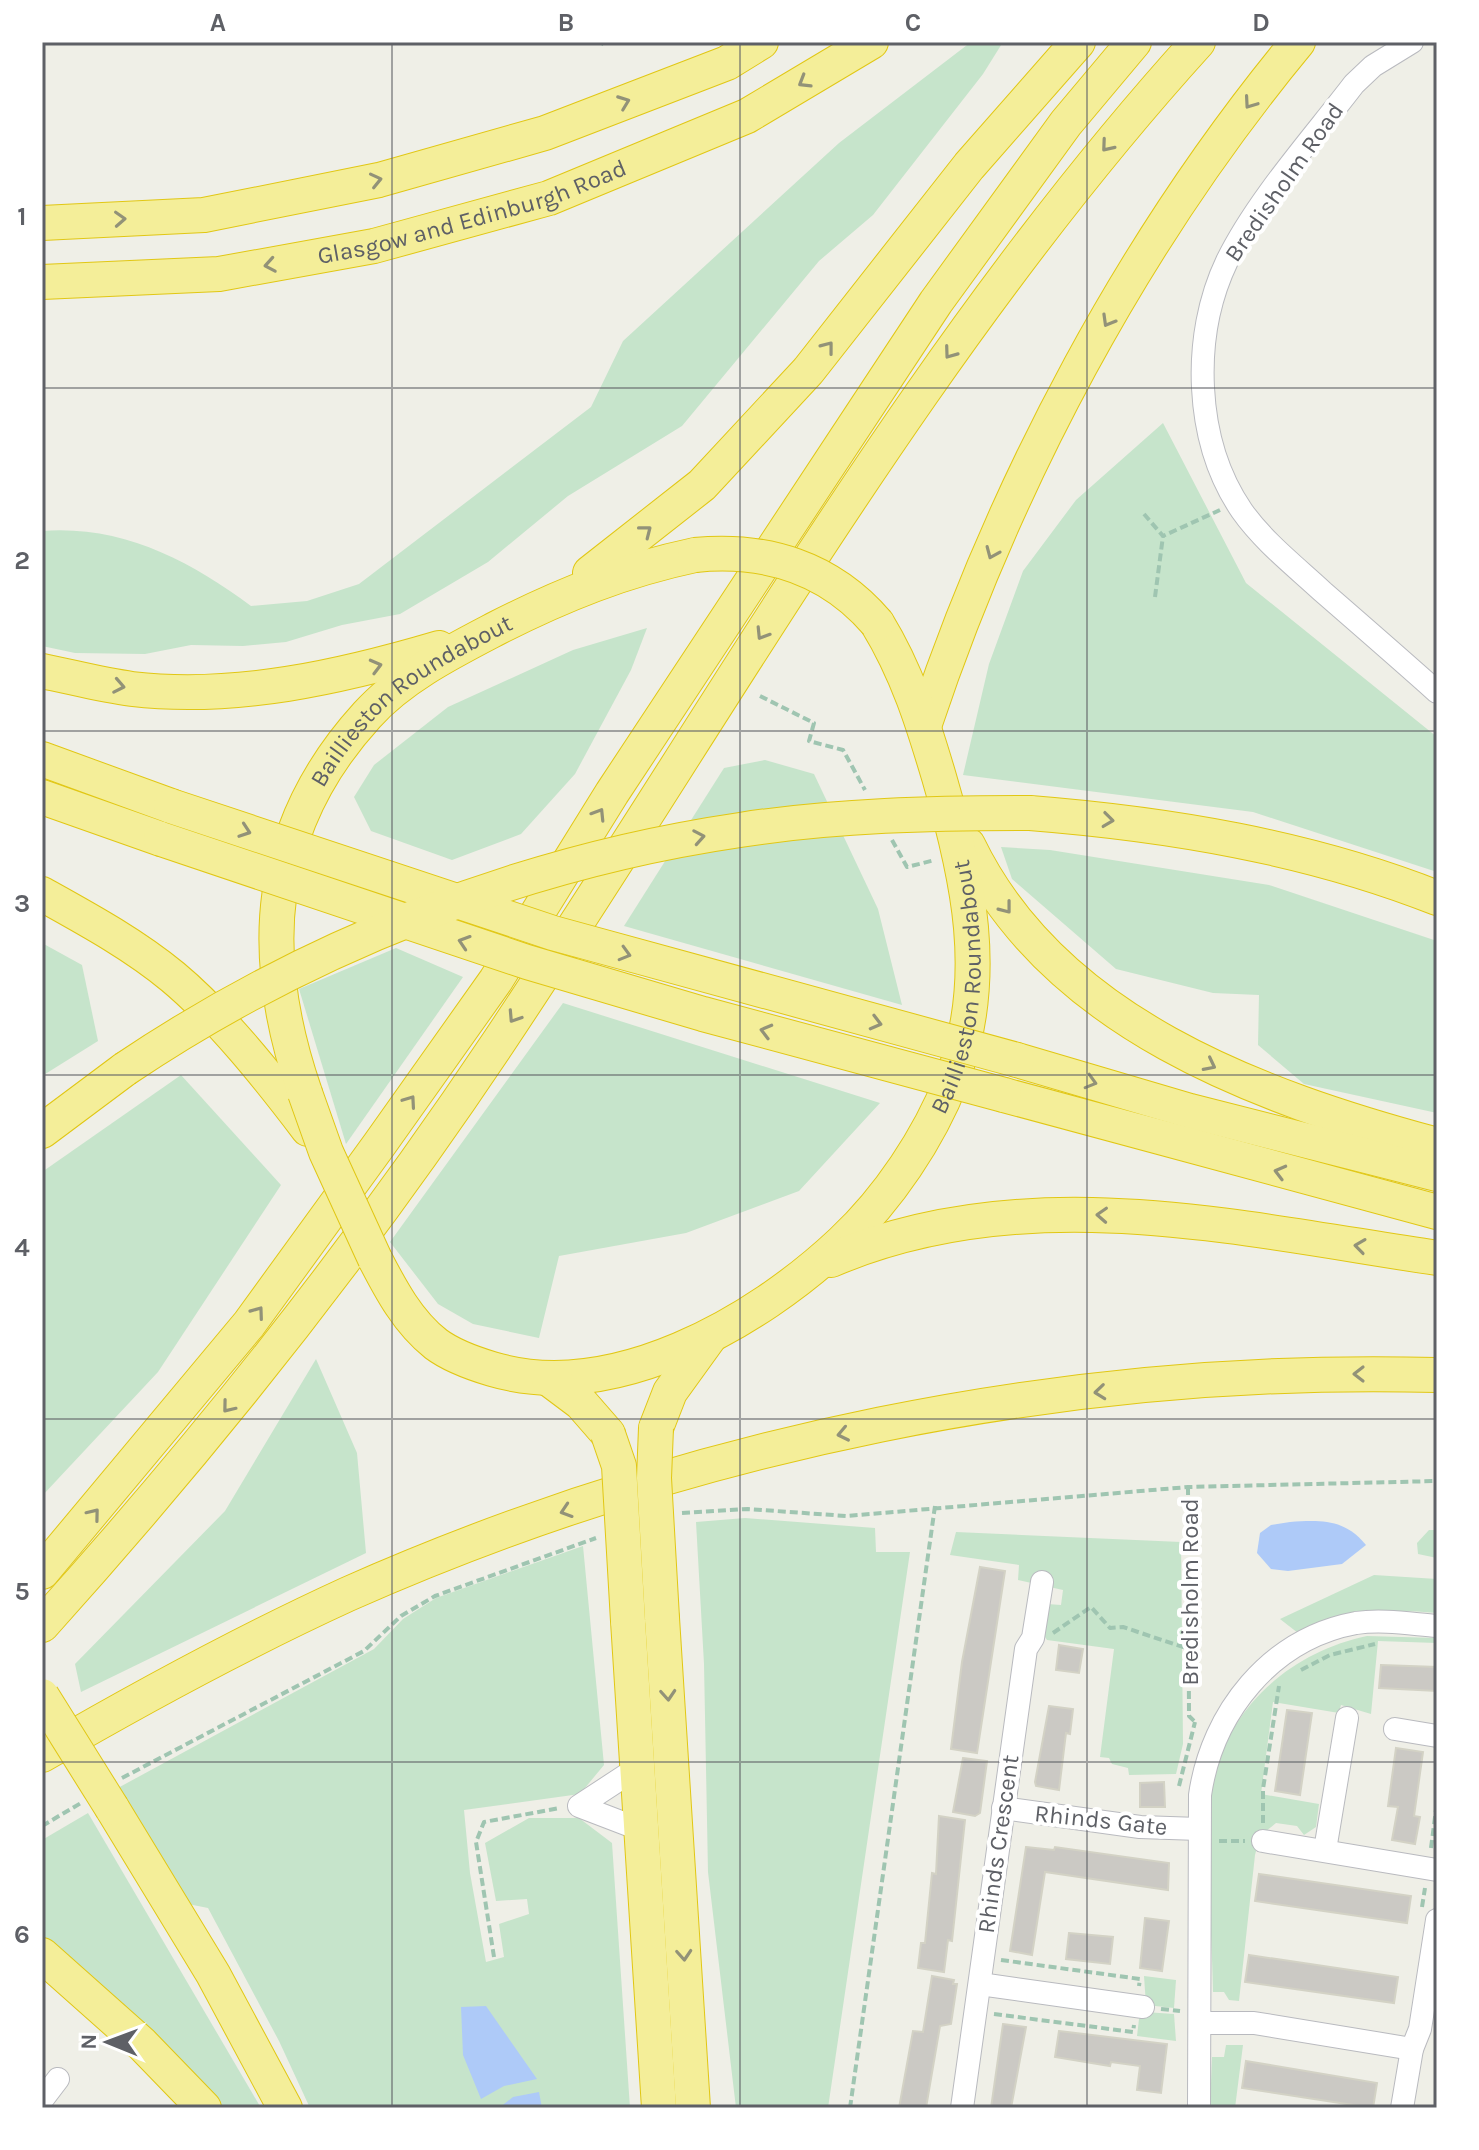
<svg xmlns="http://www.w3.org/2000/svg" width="1479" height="2150" font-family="Karla,sans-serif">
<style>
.green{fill:#c6e4cb}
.water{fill:#aecaf8}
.building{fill:#cbc9c4;stroke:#d3d2c5;stroke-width:2}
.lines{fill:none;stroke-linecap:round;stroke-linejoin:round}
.minor-casing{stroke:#b9babf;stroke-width:24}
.highway-casing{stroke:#e1c714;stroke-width:36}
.path{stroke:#9fc5b1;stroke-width:4;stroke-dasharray:8 4;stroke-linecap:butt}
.minor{stroke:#fff;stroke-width:22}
.highway{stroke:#f4ee99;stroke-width:34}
.highway-bridge-casing{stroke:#e1c714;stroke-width:36;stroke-linecap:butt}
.highway-bridge{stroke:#f4ee99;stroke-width:34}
.oneway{stroke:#929278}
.grid{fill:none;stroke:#5e6066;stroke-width:2;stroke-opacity:0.55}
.labels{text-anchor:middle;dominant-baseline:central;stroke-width:8;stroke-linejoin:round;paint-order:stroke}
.street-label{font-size:24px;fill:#5e6066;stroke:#fff}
.neatline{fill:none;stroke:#5e6066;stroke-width:3}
.grid-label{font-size:26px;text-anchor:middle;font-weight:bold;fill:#5e6066}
</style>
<rect width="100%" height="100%" fill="#efefe7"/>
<g class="green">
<path d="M971 42H1003L983 74 873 215 819 261 682 426 568 496 488 562 400 614 342 625 286 642 243 646 191 645 145 654 75 653 42 646V531C122 525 189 560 251 606L307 601 359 584 591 407 623 341 839 143Z"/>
<polygon points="1163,423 1246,583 1437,737 1437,872 1253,812 963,775 989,664 1023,571 1076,500"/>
<polygon points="647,628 631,670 575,774 521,834 452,860 371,831 354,797 374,765 448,707 573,650"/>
<polygon points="765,760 814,774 878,909 902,1005 624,926 724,768"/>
<polygon points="1001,847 1050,850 1269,885 1437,941 1437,1113 1304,1084 1258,1045 1259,995 1213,993 1116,969 1012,879"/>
<polygon points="42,943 82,965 98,1041 42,1076"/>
<polygon points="396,948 463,977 346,1144 299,989"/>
<polygon points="563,1003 880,1103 799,1191 686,1233 559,1256 539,1338 473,1324 438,1304 390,1242"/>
<polygon points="181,1075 281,1185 158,1372 42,1496 42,1172"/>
<polygon points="316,1359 357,1453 366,1553 81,1692 75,1664 225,1511"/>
<polygon points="745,1518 875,1528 876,1552 910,1552 828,2108 736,2108 708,1872 704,1664 696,1522"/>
<polygon points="1429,1530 1437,1530 1437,1558 1418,1554 1417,1543"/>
<polygon points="956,1532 1181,1542 1183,1744 1176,1774 1129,1775 1128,1768 1112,1764 1109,1758 1100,1757 1114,1649 1047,1640 1043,1634 1047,1604 1061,1605 1063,1590 1018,1580 1019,1565 950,1555"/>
<polygon points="583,1546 604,1765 580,1794 464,1810 470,1873 486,1962 504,1957 499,1924 529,1914 527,1899 496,1901 485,1843 529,1818 579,1818 612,1843 630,2108 310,2108 279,2041 208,1908 183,1903 116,1789 374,1649 403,1619 436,1598"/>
<path d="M1374 1575 1437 1579V1613C1387 1608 1345 1611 1298 1633L1280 1619Z"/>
<path d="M1367 1636 1437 1638V1643L1378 1641 1371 1714 1341 1705 1339 1713 1273 1702 1261 1794 1319 1804 1316 1827 1304 1835 1297 1826 1276 1823 1260 1836 1255 1855 1239 2001 1229 2000 1224 1992H1213C1212 1928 1205 1860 1211 1796 1220 1713 1289 1652 1367 1636Z"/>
<polygon points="88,1813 261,2108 212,2108 42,1941 42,1840"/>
<polygon points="1144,1976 1176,1980 1174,2008 1146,2005"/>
<polygon points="1145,2012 1174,2014 1176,2041 1137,2036 1139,2019"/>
<polygon points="1226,2045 1243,2045 1235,2108 1210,2108 1212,2057 1224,2057"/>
</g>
<g class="water">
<path d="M1290 1522C1321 1520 1345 1519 1366 1545L1342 1564 1288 1571 1271 1569 1257 1553 1260 1533 1271 1525Z"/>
<polygon points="486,2006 537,2079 504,2086 481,2099 463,2055 461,2007"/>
<polygon points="539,2092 542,2108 499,2108 513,2097"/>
</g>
<g class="building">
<polygon points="980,1567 1005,1571 977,1753 951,1749 962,1662"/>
<polygon points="1059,1645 1083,1649 1079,1673 1056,1670"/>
<polygon points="1381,1665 1437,1667 1437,1691 1379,1688"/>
<polygon points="1049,1706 1073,1709 1070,1734 1066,1733 1059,1790 1036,1786 1035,1782"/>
<polygon points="1287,1710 1312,1713 1300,1795 1275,1791"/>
<polygon points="1396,1748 1423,1752 1414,1816 1420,1817 1415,1844 1392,1840 1398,1807 1388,1806"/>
<polygon points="963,1758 987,1761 980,1813 975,1816 953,1812"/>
<polygon points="1164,1782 1165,1807 1140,1807 1140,1783"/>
<polygon points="939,1816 965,1820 952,1941 948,1940 944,1972 918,1968 921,1943 925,1943 932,1873 936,1874"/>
<polygon points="1026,1847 1054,1850 1055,1847 1169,1863 1168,1890 1045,1872 1032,1955 1010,1951"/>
<polygon points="1259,1874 1411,1896 1407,1923 1255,1901"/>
<polygon points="1145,1918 1169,1921 1162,1971 1140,1968"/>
<polygon points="1069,1933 1113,1937 1110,1964 1066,1959"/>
<polygon points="1249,1955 1398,1977 1394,2003 1245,1982"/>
<polygon points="932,1976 954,1980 953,1984 957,1984 951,2024 940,2026 926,2108 899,2108 913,2031 923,2032"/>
<polygon points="1003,2024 1026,2027 1011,2108 991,2108"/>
<polygon points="1059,2031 1167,2044 1161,2093 1137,2090 1140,2066 1111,2062 1110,2066 1055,2057"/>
<polygon points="1246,2061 1377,2083 1373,2108 1242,2088"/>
</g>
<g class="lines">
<g class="minor-casing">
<g id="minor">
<path d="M1412 42 1373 66 1354 84C1312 139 1257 200 1227 261 1191 336 1194 441 1242 511 1264 542 1295 566 1323 592 1361 625 1399 658 1437 692"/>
<polyline points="1395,1729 1437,1736"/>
<polyline points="637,1768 579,1806 639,1829"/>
<polyline points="1003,1808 1140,1827 1199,1829"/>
<polyline points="1263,1841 1437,1870"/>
<polyline points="1325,1850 1347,1718"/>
<polyline points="980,1984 1143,2007"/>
<polyline points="1202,2023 1254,2023 1412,2049"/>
<polyline points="42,2100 58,2079"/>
<polyline points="962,2108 1026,1649 1033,1638 1042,1582"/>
<path d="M1199 2108 1200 1795C1212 1713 1270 1639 1356 1623 1383 1619 1411 1624 1437 1626"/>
<polyline points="1402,2108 1412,2049 1420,2029 1437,1920"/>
</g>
</g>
<g class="highway-casing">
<g id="highway">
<polyline points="42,223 204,215 379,180 545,133 727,63 761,42"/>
<path id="s1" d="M42 282 219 274 374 246 549 198 747 116 871 42"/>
<polyline points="590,573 702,485 808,371 969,166 1078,42"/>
<path d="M42 671C72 677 102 685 132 689 235 701 341 677 439 648"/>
<path d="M924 726C1006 481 1133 241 1298 42"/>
<polyline points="42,759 171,806"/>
<polyline points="42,797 161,839"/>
<path d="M1030 813C1168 824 1308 847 1437 898"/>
<path d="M968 845C1054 1023 1259 1097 1437 1145"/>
<path d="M42 894C87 919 133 944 173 977 221 1017 270 1079 308 1129"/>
<polyline points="1017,1060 1190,1111 1437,1174"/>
<path id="s2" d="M305 1093C257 954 264 828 367 715 401 677 453 651 497 628 562 595 624 570 695 555"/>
<polyline points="1004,1095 1437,1212"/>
<polyline points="42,1131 125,1069"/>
<path id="s3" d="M375 1259C391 1290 408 1322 436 1344 452 1356 472 1363 492 1369 613 1405 756 1323 842 1242 888 1199 929 1138 952 1079 991 979 968 876 939 777 923 723 907 672 877 623"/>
<path d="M831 1260C1026 1177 1236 1228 1437 1258"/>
<polyline points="549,1379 581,1403 608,1434"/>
<polyline points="656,1428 670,1392 709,1338"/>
<polyline points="42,1572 249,1324 379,1145 496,980 612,793 936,302 1066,123 1134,42"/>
<polyline points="662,1618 693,2108"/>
<polyline points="628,1621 659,2108"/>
<path d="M42 1625C207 1442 361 1248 498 1043 724 705 923 345 1198 42"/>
<path d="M42 1755C142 1697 243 1642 348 1594 686 1444 1067 1365 1437 1375"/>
<polyline points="112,1808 213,1974 285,2108"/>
<polyline points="42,1955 142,2044 204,2108"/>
</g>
</g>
<g class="path">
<polyline points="601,45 603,42"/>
<polyline points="1144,514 1163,536 1220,510"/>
<polyline points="1155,597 1163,536"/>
<polyline points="760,696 814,723 809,741 843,750 865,790"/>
<polyline points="892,840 907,867 935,860"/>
<polyline points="1188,1487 1189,1716 1195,1722"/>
<polyline points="682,1513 748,1509 846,1516 1188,1487 1437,1481"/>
<polyline points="1053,1633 1091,1607 1110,1628 1123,1627 1189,1649"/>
<polyline points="1301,1670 1330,1655 1375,1644"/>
<polyline points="122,1778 364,1651 401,1616 435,1596 596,1538"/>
<polyline points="1179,1786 1195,1722"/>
<polyline points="1263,1823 1263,1789 1279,1686"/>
<polyline points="42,1826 81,1803"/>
<polyline points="1219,1841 1245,1841"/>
<polyline points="1431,1848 1437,1802"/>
<polyline points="1422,1907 1425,1888"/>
<polyline points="494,1957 476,1842 484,1822 560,1808"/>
<polyline points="1001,1960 1140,1979 1139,1986"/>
<polyline points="1161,2009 1180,2011"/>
<polyline points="994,2014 1133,2032 1134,2025"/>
<polyline points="850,2108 935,1506"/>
</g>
<use href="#minor" class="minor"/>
<use href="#highway" class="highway"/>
<g class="highway-bridge-casing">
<g id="highway-bridge">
<path d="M695 555C766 548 830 568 877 623"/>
<polyline points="171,806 553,933 1017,1060"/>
<polyline points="161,839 527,962 703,1014 1004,1095"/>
<path d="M125 1069C308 946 522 862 740 830 836 815 934 813 1030 813"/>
<polyline points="305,1093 326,1152 375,1259"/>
<polyline points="656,1428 654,1478 662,1618"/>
<polyline points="608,1434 619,1466 628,1621"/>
<polyline points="42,1696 112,1808"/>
</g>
</g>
<use href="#highway-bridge" class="highway-bridge"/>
</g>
<defs><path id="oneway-chevron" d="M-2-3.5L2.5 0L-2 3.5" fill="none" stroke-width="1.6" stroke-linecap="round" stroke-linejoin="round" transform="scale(2)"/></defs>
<g class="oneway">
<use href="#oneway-chevron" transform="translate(804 82) rotate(149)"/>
<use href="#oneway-chevron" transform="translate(624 102) rotate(-21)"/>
<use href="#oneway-chevron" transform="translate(1250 103) rotate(125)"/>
<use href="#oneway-chevron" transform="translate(1107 146) rotate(130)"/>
<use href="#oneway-chevron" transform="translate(376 180) rotate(-13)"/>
<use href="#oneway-chevron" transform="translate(120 219) rotate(-3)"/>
<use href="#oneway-chevron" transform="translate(270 265) rotate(170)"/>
<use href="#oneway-chevron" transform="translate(1108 321) rotate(120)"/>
<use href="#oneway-chevron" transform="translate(828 347) rotate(-52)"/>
<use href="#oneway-chevron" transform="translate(950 353) rotate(126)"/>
<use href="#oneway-chevron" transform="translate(646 531) rotate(-38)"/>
<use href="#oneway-chevron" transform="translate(992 553) rotate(113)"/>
<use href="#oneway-chevron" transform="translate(762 634) rotate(122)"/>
<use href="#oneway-chevron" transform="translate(376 666) rotate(-15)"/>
<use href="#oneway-chevron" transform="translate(119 686) rotate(11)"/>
<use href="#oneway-chevron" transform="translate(599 814) rotate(-58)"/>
<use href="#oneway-chevron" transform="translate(1108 820) rotate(7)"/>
<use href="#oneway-chevron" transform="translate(245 831) rotate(19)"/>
<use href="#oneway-chevron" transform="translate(699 837) rotate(-10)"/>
<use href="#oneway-chevron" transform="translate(1006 908) rotate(52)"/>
<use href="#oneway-chevron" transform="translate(464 942) rotate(-162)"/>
<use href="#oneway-chevron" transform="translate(625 954) rotate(16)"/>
<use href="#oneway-chevron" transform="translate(514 1017) rotate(123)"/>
<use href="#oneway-chevron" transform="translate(876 1023) rotate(15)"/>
<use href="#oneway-chevron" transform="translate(766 1031) rotate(-165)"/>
<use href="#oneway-chevron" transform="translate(1210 1065) rotate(27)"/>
<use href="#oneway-chevron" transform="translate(1091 1082) rotate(16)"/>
<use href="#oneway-chevron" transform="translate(410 1101) rotate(-55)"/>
<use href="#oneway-chevron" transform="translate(1280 1172) rotate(-165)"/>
<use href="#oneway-chevron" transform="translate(1102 1215) rotate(-177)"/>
<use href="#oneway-chevron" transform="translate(1360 1246) rotate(-172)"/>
<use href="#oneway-chevron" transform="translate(258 1312) rotate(-54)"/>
<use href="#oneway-chevron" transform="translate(1359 1374) rotate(-180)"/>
<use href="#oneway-chevron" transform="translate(1100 1392) rotate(174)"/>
<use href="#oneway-chevron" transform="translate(228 1407) rotate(129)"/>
<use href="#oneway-chevron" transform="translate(843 1434) rotate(168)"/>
<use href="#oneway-chevron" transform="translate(566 1511) rotate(162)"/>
<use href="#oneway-chevron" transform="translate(94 1514) rotate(-51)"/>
<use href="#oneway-chevron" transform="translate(668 1695) rotate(86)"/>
<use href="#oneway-chevron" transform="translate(684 1955) rotate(86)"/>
</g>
<path class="grid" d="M392 42V2108M740 42V2108M1087 42V2108M42 388H1437M42 731H1437M42 1075H1437M42 1419H1437M42 1762H1437"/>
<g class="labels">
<g class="street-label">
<text transform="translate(1284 182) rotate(-55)">Bredisholm Road</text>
<text stroke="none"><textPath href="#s1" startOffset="438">Glasgow and Edinburgh Road</textPath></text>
<text stroke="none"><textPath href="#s2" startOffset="448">Baillieston Roundabout</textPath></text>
<text stroke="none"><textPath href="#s3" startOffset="846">Baillieston Roundabout</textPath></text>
<text transform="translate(1190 1592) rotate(-90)">Bredisholm Road</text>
<text transform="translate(1101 1820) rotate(6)">Rhinds Gate</text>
<text transform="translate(998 1844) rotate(-82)">Rhinds Crescent</text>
</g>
</g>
<rect width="1479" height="2150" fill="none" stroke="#ffffff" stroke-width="88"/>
<g transform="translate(108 2042) rotate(271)" stroke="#ffffff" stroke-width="6" paint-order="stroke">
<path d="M0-6L14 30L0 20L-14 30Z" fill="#5e6066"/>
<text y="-12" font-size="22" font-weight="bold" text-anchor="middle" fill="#5e6066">N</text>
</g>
<rect x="44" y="44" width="1391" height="2062" class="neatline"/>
<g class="grid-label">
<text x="218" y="31">A</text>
<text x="566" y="31">B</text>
<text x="913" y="31">C</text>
<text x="1261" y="31">D</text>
<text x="22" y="225">1</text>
<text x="22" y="569">2</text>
<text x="22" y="912">3</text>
<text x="22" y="1256">4</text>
<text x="22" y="1600">5</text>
<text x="22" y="1943">6</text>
</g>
</svg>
